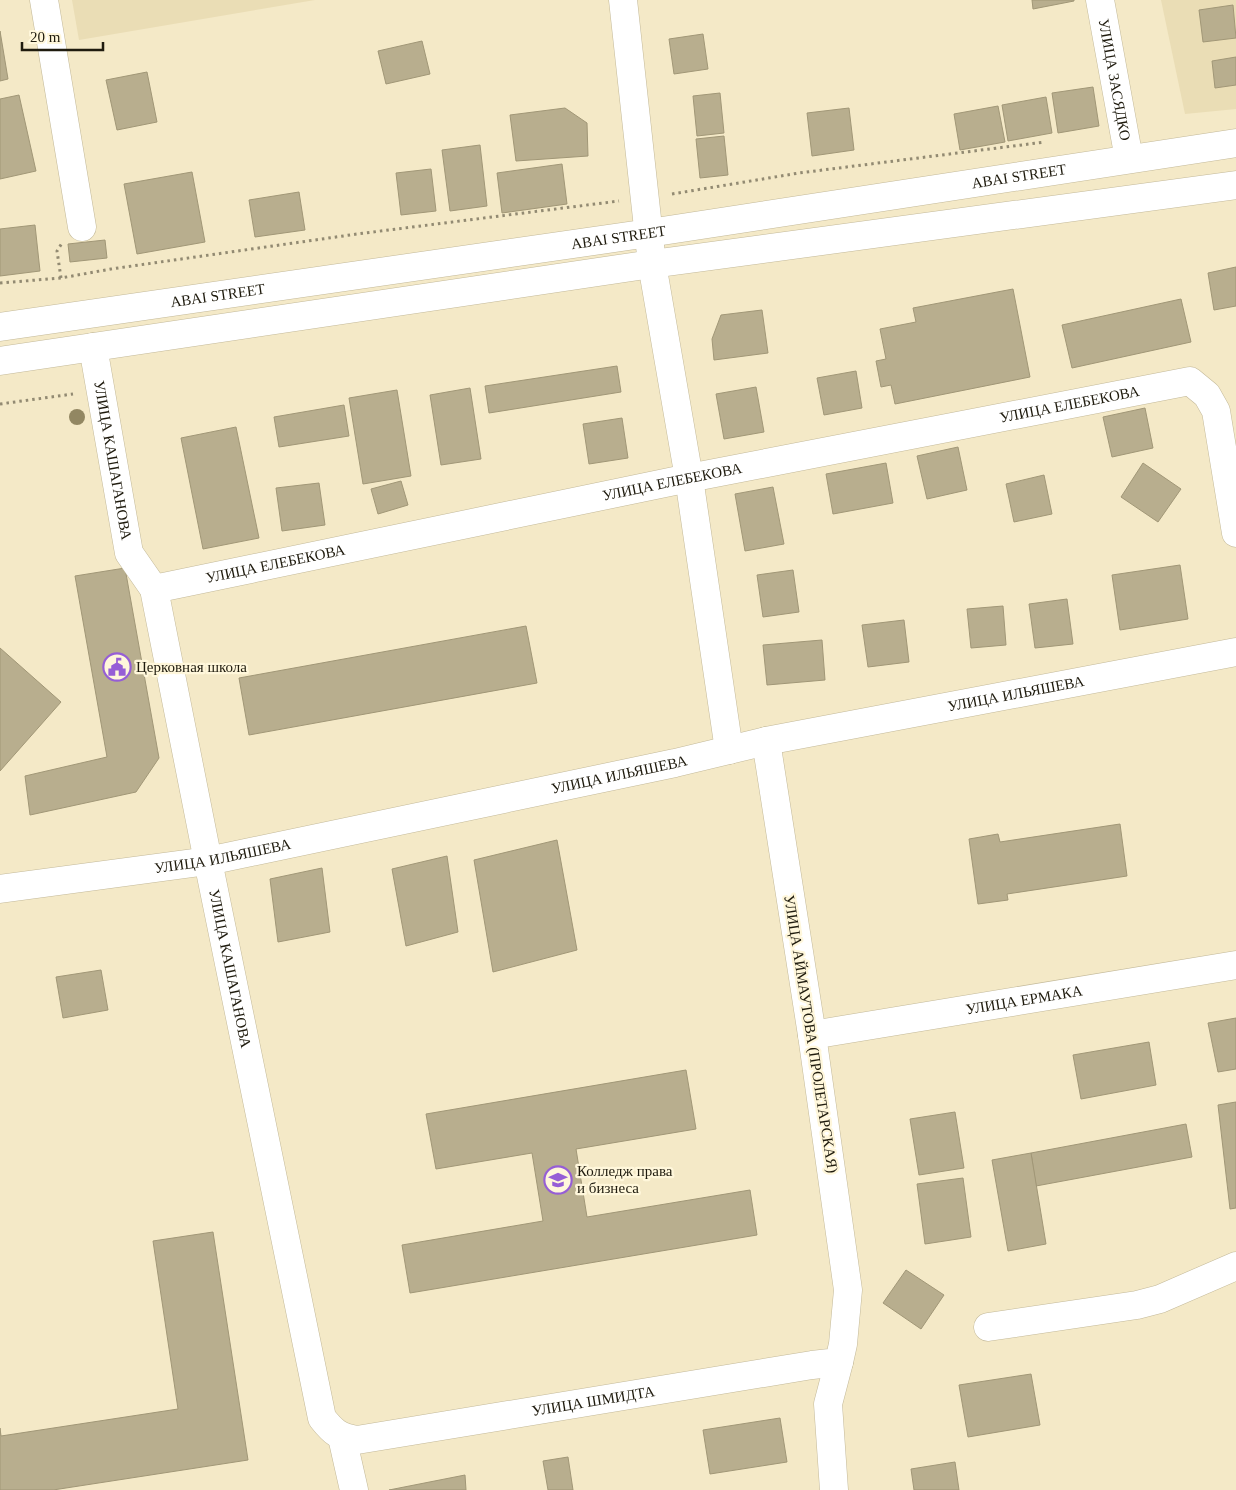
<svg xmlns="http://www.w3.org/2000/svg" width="1236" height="1490" font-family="Georgia,serif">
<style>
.built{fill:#eaddb5}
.building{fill:#b8ae8e;stroke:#a19777}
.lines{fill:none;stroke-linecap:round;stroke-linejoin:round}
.minor-casing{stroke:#c3b999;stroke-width:29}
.major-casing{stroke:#c3b999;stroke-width:29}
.path{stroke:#928a72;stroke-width:3;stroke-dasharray:2.5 4;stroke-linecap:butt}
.minor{stroke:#fff;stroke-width:28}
.major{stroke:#fff;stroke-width:28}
.tree{fill:#928762}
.labels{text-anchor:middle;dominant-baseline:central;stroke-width:4.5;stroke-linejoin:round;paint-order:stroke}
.street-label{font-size:15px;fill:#1f1b0e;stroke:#fff7db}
.poi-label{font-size:15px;fill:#1f1b0e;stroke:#fff7db;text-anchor:start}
</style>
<rect width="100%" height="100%" fill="#f4e9c7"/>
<g class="built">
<polygon points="72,0 315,0 79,40"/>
<polygon points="1161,0 1236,0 1236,109 1185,114"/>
</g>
<g class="building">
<polygon points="1032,0 1074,0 1074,1 1033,9"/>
<polygon points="1233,5 1236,38 1203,42 1199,10"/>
<polygon points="0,31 8,79 0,81"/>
<polygon points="703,34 708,69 674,74 669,39"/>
<polygon points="422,41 430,74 386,84 378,51"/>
<polygon points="1236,57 1236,85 1215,88 1212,61"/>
<polygon points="147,72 157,122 117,130 106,80"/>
<polygon points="1093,87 1099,126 1058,133 1052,93"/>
<polygon points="720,93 724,133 697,136 693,96"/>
<polygon points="19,95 36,171 0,179 0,99"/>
<polygon points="1046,97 1052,133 1008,141 1002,105"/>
<polygon points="998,106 1005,142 960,150 954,114"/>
<polygon points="565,108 587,123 588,156 516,161 510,115"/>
<polygon points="849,108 854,150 812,156 807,113"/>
<polygon points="724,136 728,175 700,178 696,139"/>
<polygon points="480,145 487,206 450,211 442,150"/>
<polygon points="562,164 567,204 502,213 497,173"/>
<polygon points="431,169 436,211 401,215 396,173"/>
<polygon points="192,172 205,242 137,254 124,184"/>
<polygon points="299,192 305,230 255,237 249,200"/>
<polygon points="35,225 40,271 0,276 0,229"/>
<polygon points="105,240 107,258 70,262 68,244"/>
<polygon points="1236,267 1236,306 1214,310 1208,273"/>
<polygon points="1013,289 1030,377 895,404 891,385 881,387 876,361 886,359 880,329 916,322 913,308"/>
<polygon points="1181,299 1191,342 1072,368 1062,325"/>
<polygon points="762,310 768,353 714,360 712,339 721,315"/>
<polygon points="617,366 621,392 489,413 485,386"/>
<polygon points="856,371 862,408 824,415 817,378"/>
<polygon points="756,387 764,432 724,439 716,394"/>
<polygon points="470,388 481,459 441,465 430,395"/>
<polygon points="397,390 411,476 363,484 349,398"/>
<polygon points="344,405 349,436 279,447 274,417"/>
<polygon points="1145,408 1153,448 1112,457 1103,417"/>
<polygon points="622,418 628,458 589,464 583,424"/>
<polygon points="236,427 259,538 203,549 181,438"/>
<polygon points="958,447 967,490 927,499 917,456"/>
<polygon points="886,463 893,503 833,514 826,474"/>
<polygon points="1143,463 1181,489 1158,522 1121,497"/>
<polygon points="1044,475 1052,514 1014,522 1006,484"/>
<polygon points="401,481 408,505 378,514 371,489"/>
<polygon points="319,483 325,525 282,531 276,488"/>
<polygon points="773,487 784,544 745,551 735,494"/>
<polygon points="1180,565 1188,619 1120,630 1112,575"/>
<polygon points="125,568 159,758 136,792 30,815 25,776 107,757 75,576"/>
<polygon points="793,570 799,612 763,617 757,575"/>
<polygon points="1067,599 1073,644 1035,648 1029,604"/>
<polygon points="1003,606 1006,645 971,648 967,609"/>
<polygon points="904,620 909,662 868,667 862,625"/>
<polygon points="526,626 537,683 249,735 239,678"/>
<polygon points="822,640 825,680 767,685 763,645"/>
<polygon points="0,648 61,702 0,771"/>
<polygon points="1120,824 1127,876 1007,894 1008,900 978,904 969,839 998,834 1000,842"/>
<polygon points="557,840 577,950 493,972 474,860"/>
<polygon points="447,856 458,932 406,946 392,869"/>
<polygon points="322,868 330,932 278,942 270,879"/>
<polygon points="101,970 108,1010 63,1018 56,977"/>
<polygon points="1236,1018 1236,1069 1218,1072 1208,1023"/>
<polygon points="1149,1042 1156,1085 1081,1099 1073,1055"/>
<polygon points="686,1070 696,1129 576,1149 587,1217 750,1190 757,1235 410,1293 402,1245 543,1221 532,1153 436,1169 426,1114"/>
<polygon points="1236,1102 1236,1208 1230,1209 1218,1105"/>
<polygon points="955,1112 964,1168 919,1175 910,1119"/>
<polygon points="1186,1124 1192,1157 1036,1186 1031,1153"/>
<polygon points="1031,1153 1046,1244 1008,1251 992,1160"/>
<polygon points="963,1178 971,1237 925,1244 917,1184"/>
<polygon points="213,1232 248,1460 53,1490 0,1490 0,1428 1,1436 178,1409 153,1241"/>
<polygon points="906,1270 944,1295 921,1329 883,1303"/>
<polygon points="1031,1374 1040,1425 968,1437 959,1385"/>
<polygon points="780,1418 787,1462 710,1474 703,1430"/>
<polygon points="568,1457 573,1490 548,1490 543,1461"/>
<polygon points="955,1462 959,1490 914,1490 911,1469"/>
<polygon points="465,1475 466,1490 389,1490"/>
</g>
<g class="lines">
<g class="minor-casing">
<g id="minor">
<polyline points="44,0 82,227"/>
<polyline points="623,0 652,264 689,478 729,750"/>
<path id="s1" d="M1100 0 1129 159"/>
<path id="s2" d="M93 347 129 553 154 589 208 861 322 1418C333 1432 339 1437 357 1440L812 1365 839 1362 843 1344 848 1290 812 1035 766 741"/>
<path id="s3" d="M154 589 689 478 1190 381 1207 395 1216 411 1236 533"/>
<path id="s4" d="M0 889 208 861 675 763 766 741 1236 652"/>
<path id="s5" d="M812 1035 1236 965"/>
<polyline points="988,1327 1137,1305 1160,1299 1236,1266"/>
<polyline points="342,1437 354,1490"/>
<polyline points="834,1490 828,1404 839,1362"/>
</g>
</g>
<g class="major-casing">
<g id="major">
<path id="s6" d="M0 327 649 233 1236 143"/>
<polyline points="0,361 652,264 1236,185"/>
</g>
</g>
<g class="path">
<polyline points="672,194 799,173 1045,142"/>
<polyline points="61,278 57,251 62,243"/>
<polyline points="0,283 61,278 111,269 357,234 619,201"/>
<polyline points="0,404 73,394"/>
</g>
<use href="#minor" class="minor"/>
<use href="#major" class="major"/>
</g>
<circle class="tree" cx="77" cy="417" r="8"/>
<defs>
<g id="civic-ring" transform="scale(1.4375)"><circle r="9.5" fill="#fff7db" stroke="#965ed6" stroke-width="1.5"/><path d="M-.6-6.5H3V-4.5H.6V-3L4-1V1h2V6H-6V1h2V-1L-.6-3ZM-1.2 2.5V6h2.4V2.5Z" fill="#965ed6"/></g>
<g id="university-ring" transform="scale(1.4375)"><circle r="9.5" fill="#fff7db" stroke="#965ed6" stroke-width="1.5"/><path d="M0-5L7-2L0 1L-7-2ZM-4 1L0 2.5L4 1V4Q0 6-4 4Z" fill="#965ed6"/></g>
</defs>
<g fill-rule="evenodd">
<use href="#civic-ring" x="117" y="667"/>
<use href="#university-ring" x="558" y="1180"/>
</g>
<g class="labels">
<g class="street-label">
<text stroke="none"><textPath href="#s1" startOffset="81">УЛИЦА ЗАСЯДКО</textPath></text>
<text stroke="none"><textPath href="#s6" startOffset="1030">ABAI STREET</textPath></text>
<text stroke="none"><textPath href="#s6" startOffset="625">ABAI STREET</textPath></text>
<text stroke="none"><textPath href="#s6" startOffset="220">ABAI STREET</textPath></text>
<text stroke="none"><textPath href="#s3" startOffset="934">УЛИЦА ЕЛЕБЕКОВА</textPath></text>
<text stroke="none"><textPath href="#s2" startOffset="115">УЛИЦА КАШАГАНОВА</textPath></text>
<text stroke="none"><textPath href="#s3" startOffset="529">УЛИЦА ЕЛЕБЕКОВА</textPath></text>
<text stroke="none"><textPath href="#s3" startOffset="124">УЛИЦА ЕЛЕБЕКОВА</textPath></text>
<text stroke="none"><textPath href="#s4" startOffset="1035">УЛИЦА ИЛЬЯШЕВА</textPath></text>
<text stroke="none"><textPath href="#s4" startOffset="630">УЛИЦА ИЛЬЯШЕВА</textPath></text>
<text stroke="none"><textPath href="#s4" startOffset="225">УЛИЦА ИЛЬЯШЕВА</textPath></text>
<text stroke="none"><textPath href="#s2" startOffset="640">УЛИЦА КАШАГАНОВА</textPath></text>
<text stroke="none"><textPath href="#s5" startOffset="215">УЛИЦА ЕРМАКА</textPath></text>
<text transform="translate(811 1034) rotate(81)">УЛИЦА АЙМАУТОВА (ПРОЛЕТАРСКАЯ)</text>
<text stroke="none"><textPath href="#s2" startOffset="1381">УЛИЦА ШМИДТА</textPath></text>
</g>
<g class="poi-label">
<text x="136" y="667">Церковная школа</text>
<text x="577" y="1171">Колледж права<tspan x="577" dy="17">и бизнеса</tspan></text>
</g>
</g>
<path d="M22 42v8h81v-8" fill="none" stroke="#1f1b0e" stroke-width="2.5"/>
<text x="30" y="42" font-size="15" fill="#1f1b0e" stroke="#fff7db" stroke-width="4" paint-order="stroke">20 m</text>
</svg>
